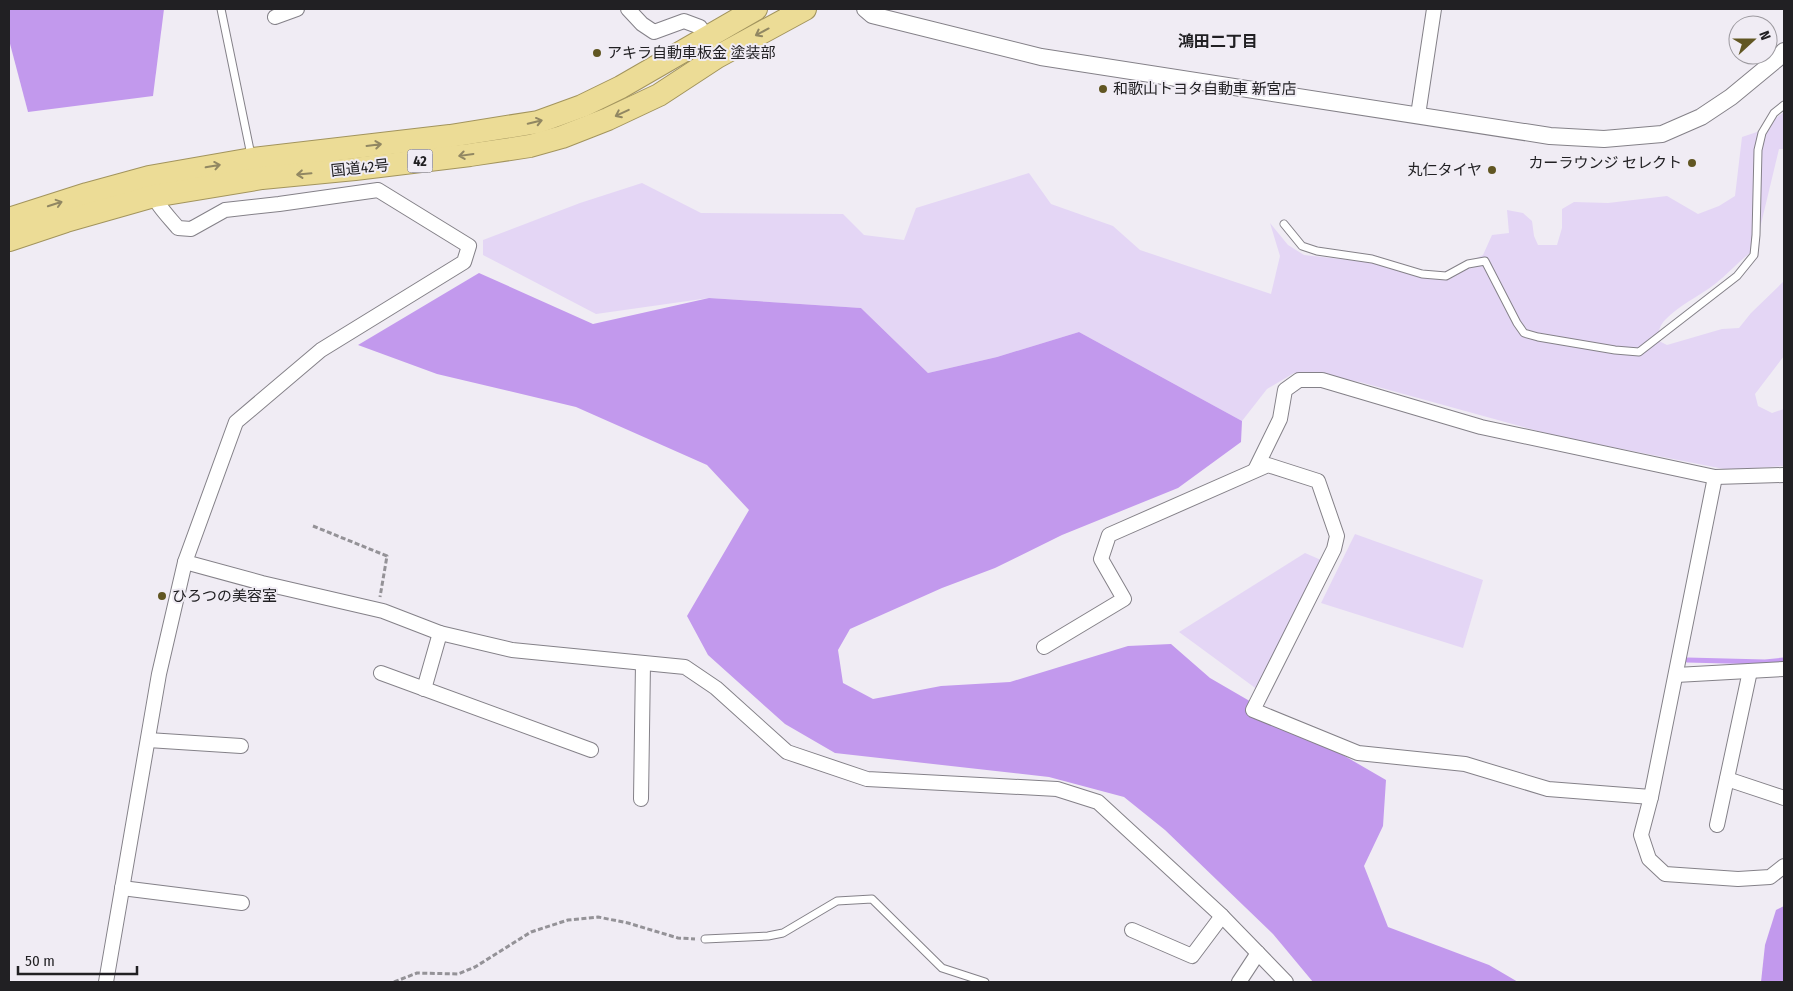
<svg xmlns="http://www.w3.org/2000/svg" width="1793" height="991" font-family="'Fira Sans Condensed','Noto Sans JP',sans-serif">
<style>
.green{fill:#e4d6f5}
.forest{fill:#c299ed}
.lines{fill:none;stroke-linecap:round;stroke-linejoin:round}
.stream{stroke:#c79df2;stroke-width:5}
.service-casing{stroke:#848188;stroke-width:9}
.minor-casing{stroke:#848188;stroke-width:16}
.tertiary-casing{stroke:#848188;stroke-width:18}
.trunk-casing{stroke:#a2945d;stroke-width:24}
.path{stroke:#949297;stroke-width:3;stroke-dasharray:5 2.5;stroke-linecap:butt}
.service{stroke:#fff;stroke-width:7}
.minor{stroke:#fff;stroke-width:14}
.tertiary{stroke:#fff;stroke-width:16}
.trunk{stroke:#ecdc96;stroke-width:22}
.oneway{stroke:#918762}
.poi-dot{fill:#615622;stroke:#f0ecf4;stroke-width:2}
.labels{text-anchor:middle;dominant-baseline:central;stroke-width:4;stroke-linejoin:round;paint-order:stroke}
.shield{fill:#f0ecf4;stroke:#5f5d62;stroke-width:1}
.shield-label{font-size:14px;font-weight:bold;fill:#212023}
.poi-label{font-size:15px;fill:#212023;stroke:#f0ecf4;text-anchor:start}
.street-label{font-size:15px;fill:#212023;stroke:#f0ecf4}
.neighbourhood-label{font-size:16px;font-weight:bold;fill:#212023;stroke:#f0ecf4}
</style>
<rect width="100%" height="100%" fill="#f0ecf4"/>
<g class="green">
<path d="M1784 112V149H1779L1755 249C1741 259 1729 273 1715 284 1698 297 1679 305 1665 320 1659 326 1658 333 1659 341L1667 345 1722 329 1739 328 1751 313 1784 281V356L1755 394 1758 406 1772 413 1784 409V466L1729 470 1556 436 1360 382 1294 373 1267 389 1242 421 1079 332 997 357 928 373 861 308 709 298 596 314 483 255V240L580 203 642 183 701 213 843 214 864 235 904 240 916 208 1029 173 1051 204 1113 226 1140 250 1271 294 1280 256 1270 223 1288 245 1304 255 1404 266 1432 276 1458 267 1483 255 1492 235 1509 233 1507 210 1523 213 1532 221 1534 236 1538 245H1557L1562 228V209L1574 202 1608 203 1667 196 1698 214 1719 206 1735 196 1742 137 1757 132Z"/>
<polygon points="1355,534 1483,580 1463,648 1321,603"/>
<polygon points="1305,553 1321,560 1258,690 1179,632"/>
</g>
<g class="forest">
<polygon points="9,9 164,9 153,96 28,112 9,40"/>
<polygon points="479,273 593,324 709,298 861,308 928,373 997,357 1079,332 1242,421 1241,442 1178,488 1062,535 995,568 942,588 850,629 838,650 843,683 873,699 941,686 1010,682 1128,646 1171,644 1210,678 1386,780 1383,826 1364,866 1388,927 1489,965 1518,982 1313,982 1273,934 1165,830 1124,797 1049,777 835,753 785,724 708,655 687,616 749,510 707,465 576,407 437,374 358,345"/>
<polygon points="1784,906 1784,982 1761,982 1765,945 1776,910"/>
</g>
<g class="lines">
<polyline class="stream" points="1687,660 1765,662 1784,660"/>
<g class="service-casing">
<g id="service">
<polyline points="221,9 251,155"/>
<polyline points="1284,224 1302,246 1317,251 1372,259 1422,274 1446,276 1468,264 1485,261 1517,323 1524,333 1538,337 1615,350 1639,352 1737,276 1754,255 1756,235 1758,150 1762,133 1774,113 1784,105"/>
<polyline points="705,939 768,936 783,933 837,901 872,899 942,968 985,982"/>
</g>
</g>
<g class="minor-casing">
<g id="minor">
<polyline points="628,9 642,24 654,32 684,21 700,27 710,44"/>
<polyline points="275,17 297,9"/>
<polyline points="1418,115 1434,9"/>
<polyline points="1255,470 1280,419 1285,390 1299,380 1322,380 1481,427 1715,477 1784,475"/>
<polyline points="1715,477 1651,797 1641,835 1649,859 1665,874 1738,879 1770,877 1784,866"/>
<polyline points="185,562 262,583 383,611 440,633 512,650 685,667 716,688 787,752 867,779 1057,789 1098,802 1222,916 1286,982"/>
<polyline points="1044,647 1124,599 1101,559 1109,535 1268,465 1318,481 1337,536 1334,549 1253,710 1358,753 1465,764 1548,789 1651,797"/>
<polyline points="381,673 591,750"/>
<polyline points="1676,675 1784,669"/>
<polyline points="424,689 440,633"/>
<polyline points="148,740 241,746"/>
<polyline points="1727,779 1784,798"/>
<polyline points="641,799 643,663"/>
<polyline points="1717,825 1750,671"/>
<polyline points="122,888 242,903"/>
<polyline points="1132,930 1192,956 1222,916"/>
<path d="M106 982 159 674 185 562 236 422 321 350 464 262 469 246 378 190 279 204 225 210 191 229 178 228C169 217 156 205 152 191"/>
<polyline points="1239,982 1258,953"/>
</g>
</g>
<g class="tertiary-casing">
<polyline id="tertiary" points="865,9 872,15 1041,57 1550,136 1604,139 1662,134 1701,117 1731,97 1777,59 1784,51"/>
</g>
<g class="trunk-casing">
<g id="trunk">
<polyline points="9,219 87,194 149,177 252,159 450,136 538,122 582,106 621,87 756,9"/>
<polyline points="9,240 66,221 154,196 262,178 355,169 470,155 530,146 562,137 608,119 659,95 717,57 805,9"/>
</g>
</g>
<g class="path">
<polyline points="313,526 387,556 380,597"/>
<polyline points="394,982 417,973 458,974 475,967 531,932 568,920 598,917 628,923 678,938 695,939"/>
</g>
<use href="#service" class="service"/>
<use href="#minor" class="minor"/>
<use href="#tertiary" class="tertiary"/>
<use href="#trunk" class="trunk"/>
</g>
<defs><path id="oneway-shaft" d="M-6 0H5M1.5-3L5.5 0L1.5 3" fill="none" stroke-width="1.6" stroke-linecap="round" stroke-linejoin="round" transform="scale(1.25)"/></defs>
<g class="oneway">
<use href="#oneway-shaft" transform="translate(762 32) rotate(152)"/>
<use href="#oneway-shaft" transform="translate(622 113) rotate(155)"/>
<use href="#oneway-shaft" transform="translate(535 122) rotate(-13)"/>
<use href="#oneway-shaft" transform="translate(374 145) rotate(-7)"/>
<use href="#oneway-shaft" transform="translate(466 155) rotate(172)"/>
<use href="#oneway-shaft" transform="translate(213 166) rotate(-10)"/>
<use href="#oneway-shaft" transform="translate(304 174) rotate(175)"/>
<use href="#oneway-shaft" transform="translate(55 204) rotate(-18)"/>
</g>
<g class="poi-dot">
<circle cx="597" cy="53" r="5"/>
<circle cx="1103" cy="89" r="5"/>
<circle cx="1692" cy="163" r="5"/>
<circle cx="1492" cy="170" r="5"/>
<circle cx="162" cy="596" r="5"/>
</g>
<g class="labels">
<rect class="shield" x="407.5" y="149.5" width="25" height="23" rx="4"/>
<g class="shield-label">
<text x="420" y="161">42</text>
</g>
<g class="poi-label">
<text x="607" y="53">アキラ自動車板金 塗装部</text>
<text x="1113" y="89">和歌山トヨタ自動車 新宮店</text>
<text x="1682" y="163" text-anchor="end">カーラウンジ セレクト</text>
<text x="1482" y="170" text-anchor="end">丸仁タイヤ</text>
<text x="172" y="596">ひろつの美容室</text>
</g>
<g class="street-label">
<text transform="translate(360 168) rotate(-6)">国道42号</text>
</g>
<g class="neighbourhood-label">
<text x="1218" y="41">鴻田二丁目</text>
</g>
</g>
<rect width="1793" height="991" fill="none" stroke="#212023" stroke-width="20"/>
<g transform="translate(1753 40) rotate(69)"><circle r="24" fill="#f0ecf4" stroke="#9d9aa0"/>
<path d="M0-4L9 19L0 12L-9 19Z" fill="#615622"/>
<text y="-8" font-size="14" font-weight="bold" text-anchor="middle" fill="#212023">N</text>
</g>
<path d="M18 966v8h119v-8" fill="none" stroke="#212023" stroke-width="2.5"/>
<text x="25" y="966" font-size="15" fill="#212023" stroke="#f0ecf4" stroke-width="4" paint-order="stroke">50 m</text>
</svg>
